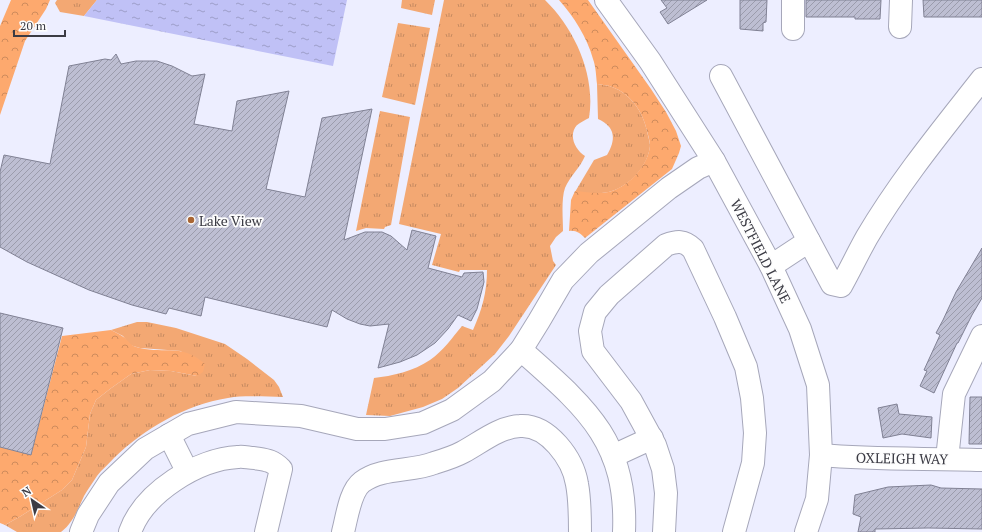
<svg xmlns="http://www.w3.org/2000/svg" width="982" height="532" font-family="'PT Serif',serif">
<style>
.grass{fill:url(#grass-tufts)}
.forest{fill:url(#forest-crowns)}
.water{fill:url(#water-ripples)}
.building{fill:url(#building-hatch);stroke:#808194}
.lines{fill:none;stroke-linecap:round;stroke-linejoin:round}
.minor-casing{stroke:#a6a7ba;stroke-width:24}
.minor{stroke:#fff;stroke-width:22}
.poi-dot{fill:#a96634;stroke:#fdfdfd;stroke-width:1.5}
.labels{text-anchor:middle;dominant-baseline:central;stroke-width:3.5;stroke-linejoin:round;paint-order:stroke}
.poi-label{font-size:14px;fill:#3b3b44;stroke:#fdfdfd;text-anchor:start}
.street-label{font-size:14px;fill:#3b3b44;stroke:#fdfdfd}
</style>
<defs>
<pattern id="grass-tufts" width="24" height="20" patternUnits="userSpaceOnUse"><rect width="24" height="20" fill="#f3a873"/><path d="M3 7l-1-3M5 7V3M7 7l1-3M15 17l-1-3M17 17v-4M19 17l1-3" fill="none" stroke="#c68a60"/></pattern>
<pattern id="forest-crowns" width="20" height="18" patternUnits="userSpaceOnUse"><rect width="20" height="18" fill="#fda96e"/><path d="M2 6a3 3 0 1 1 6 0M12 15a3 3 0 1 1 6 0" fill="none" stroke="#ce8b5c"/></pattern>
<pattern id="water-ripples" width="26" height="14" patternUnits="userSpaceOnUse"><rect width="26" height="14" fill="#c0c1f6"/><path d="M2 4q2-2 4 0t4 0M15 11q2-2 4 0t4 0" fill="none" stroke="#9d9ec9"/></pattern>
<pattern id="building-hatch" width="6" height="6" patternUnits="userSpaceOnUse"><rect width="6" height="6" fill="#bdbed2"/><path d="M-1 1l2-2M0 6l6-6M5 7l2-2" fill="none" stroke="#9b9cac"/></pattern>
</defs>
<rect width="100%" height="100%" fill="#edeeff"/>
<g class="grass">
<polygon points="57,0 97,0 84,16 60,12 55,3"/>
<polygon points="402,0 435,0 432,15 401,8"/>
<path d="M444 0H545C575 29 596 76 589 118 585 120 581 122 577 125 568 135 575 150 585 156 580 168 570 176 565 188 561 199 563 219 563 231L556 237 550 246 553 261 556 265 509 336 495 354 458 388 442 399 423 407 390 416 366 415 374 378C392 376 414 371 430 360 443 351 452 338 462 326L473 330C482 310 487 292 487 270H460L459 272 432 265 441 234 399 224Z"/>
<polygon points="398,23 430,28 415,105 382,97"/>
<path d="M597 84C602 85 608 85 612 87 631 94 643 112 647 131 648 136 650 142 650 146 648 166 630 185 612 191 600 195 587 193 575 192L594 160 607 155C616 140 616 127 598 119Z"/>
<polygon points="380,111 410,117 391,225 385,227 384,229 366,228 356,231"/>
<path d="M137 322H147L176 328 225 344 247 359 274 380 279 387 283 397C265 397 246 395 228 398 185 405 145 428 114 458 109 464 102 469 97 476 93 482 88 489 84 496 78 509 73 523 61 532H17L5 525 21 516 62 490 72 480 86 447 90 414 96 400 110 389 131 374 150 370 171 371 197 376 181 351 140 348 130 345 123 336 111 330Z"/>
</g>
<g class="forest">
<polygon points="11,0 50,0 46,9 25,41 0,115 0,26"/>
<path d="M559 0H588L651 89 666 112 676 131 681 146 679 153 672 169 585 238C580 233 576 230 569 231L571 200 575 191C587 192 600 195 612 191 630 185 648 165 650 146 650 141 648 135 647 131 643 112 631 94 612 87 608 85 602 85 597 84 596 76 596 67 593 59 587 37 574 17 559 0Z"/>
<path d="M111 330C115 332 119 334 122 336 130 341 129 346 140 348 166 354 181 343 205 364L203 372 197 376 171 371 150 370 131 374 110 389 96 400 90 414 86 447 72 480 62 490 21 516 5 525 0 523V447L31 455 62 336Z"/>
</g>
<polygon class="water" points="97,0 347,0 333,66 84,16"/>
<g class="building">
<polygon points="661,0 707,0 668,24 660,12 667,8"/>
<polygon points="740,0 767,0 766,22 763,23 763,31 740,29"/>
<polygon points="806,0 881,0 880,19 855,19 855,17 806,17"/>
<polygon points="923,0 982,0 982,17 924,17"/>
<polygon points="116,54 121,64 136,61 157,61 172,66 192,76 205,74 194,124 232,131 237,101 289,91 266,189 305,197 322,118 372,109 344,240 365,232 382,232 391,236 407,250 412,230 436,236 428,268 462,277 464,273 483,272 484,282 477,309 471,321 458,315 448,329 435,343 417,355 400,362 378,368 389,324 370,326 360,324 347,319 332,310 327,327 205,297 201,316 169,308 166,314 132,305 89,290 27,262 0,247 0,172 4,155 50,164 69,66 105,59 111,60"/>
<polygon points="982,248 982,298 972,315 958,343 957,343 934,393 920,386 927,371 924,370 940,335 936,333 943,320 956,292"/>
<polygon points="0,313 63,328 31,455 0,447"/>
<polygon points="970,397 982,397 982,444 969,444"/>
<polygon points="897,404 899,414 932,417 931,438 902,434 883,438 878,408"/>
<polygon points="931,485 941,488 982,489 982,529 928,528 875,529 875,532 858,532 861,517 853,514 855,495 888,487"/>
</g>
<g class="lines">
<g class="minor-casing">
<g id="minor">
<polyline points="606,0 650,61 714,161 771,266 800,329 818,385 821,455 817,499 806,532"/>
<polyline points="900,27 901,0"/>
<polyline points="793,29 793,0"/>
<path d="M721 76 832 284 841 286C850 270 858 253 867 237 900 181 942 130 982 79"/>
<polyline points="771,266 809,241"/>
<path d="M521 350C584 406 628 440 624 532"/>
<polyline points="169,435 187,471"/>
<path d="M821 455C875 460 928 458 982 460"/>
<polyline points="613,456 652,438"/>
<polyline points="947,459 954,394 982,336"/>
<polyline points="81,532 88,515 109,483 145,449 188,424 236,412 301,416 357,429 385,429 423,423 452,410 492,381 521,350 539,321 563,280 589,253 669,188 698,168 714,161"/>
<path d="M130 532C144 492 198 459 238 457 243 456 249 458 254 458 266 460 272 460 281 469L266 532"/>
<path d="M343 532C347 517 350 491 362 482 382 467 412 472 434 463 444 460 454 457 463 452 480 443 499 427 520 426 548 424 573 459 577 484 580 500 580 516 580 532"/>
<path d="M664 532 666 493 663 469 655 445 631 401 593 351 590 331 595 312 609 295 666 245C677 241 684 240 693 249L725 317 746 367 752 398 755 433 753 463 734 532"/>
</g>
</g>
<use href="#minor" class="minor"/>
</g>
<circle class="poi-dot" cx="191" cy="220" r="4"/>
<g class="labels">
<g class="poi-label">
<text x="199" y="220">Lake View</text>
</g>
<g class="street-label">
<text transform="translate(761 251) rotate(63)">WESTFIELD LANE</text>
<text transform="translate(902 458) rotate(1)">OXLEIGH WAY</text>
</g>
</g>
<g transform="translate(32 500) rotate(326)" stroke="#fdfdfd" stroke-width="3" paint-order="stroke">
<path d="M0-3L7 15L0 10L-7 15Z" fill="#3b3b44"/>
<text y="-6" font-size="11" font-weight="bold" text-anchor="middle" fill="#3b3b44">N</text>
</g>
<path d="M14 30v6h51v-6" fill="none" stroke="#3b3b44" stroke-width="2"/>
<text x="20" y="30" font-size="12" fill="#3b3b44" stroke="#fdfdfd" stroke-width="3" paint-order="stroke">20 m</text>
</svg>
